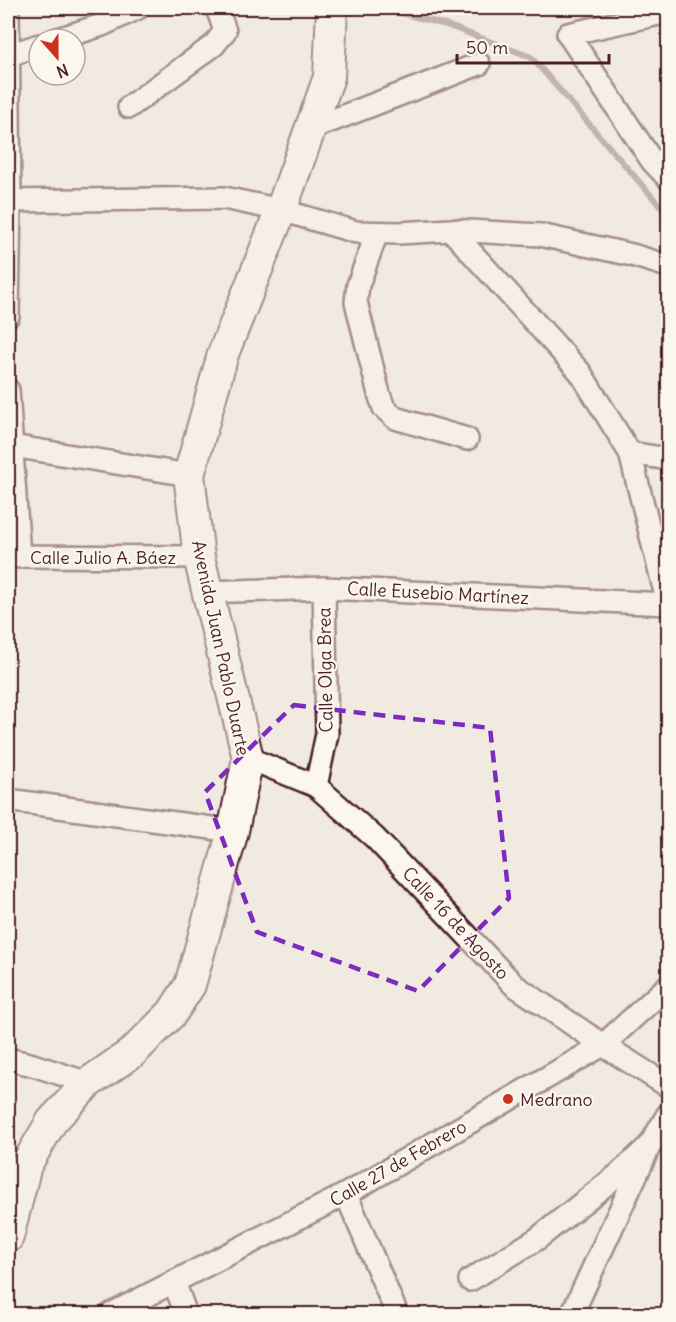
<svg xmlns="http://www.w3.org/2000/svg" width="676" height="1322" font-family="Delius,sans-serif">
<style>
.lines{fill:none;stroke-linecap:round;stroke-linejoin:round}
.stream{stroke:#8c6f72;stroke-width:6}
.street-casing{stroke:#4a1f2b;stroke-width:26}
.secondary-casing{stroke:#4a1f2b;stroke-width:34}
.street{stroke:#fbf7ec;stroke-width:21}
.secondary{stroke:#fbf7ec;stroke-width:30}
.marked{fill:none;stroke:#7b2cbf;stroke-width:4.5;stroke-dasharray:12 8;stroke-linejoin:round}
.poi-dot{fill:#c8321e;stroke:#fbf7ec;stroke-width:2}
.labels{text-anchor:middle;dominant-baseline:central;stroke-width:4.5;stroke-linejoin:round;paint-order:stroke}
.street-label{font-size:18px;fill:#4a1f2b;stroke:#fbf7ec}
.poi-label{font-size:18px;fill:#4a1f2b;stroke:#fbf7ec;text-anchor:start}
</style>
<rect width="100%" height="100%" fill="#f0eae0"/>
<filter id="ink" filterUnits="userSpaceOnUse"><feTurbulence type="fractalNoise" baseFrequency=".0167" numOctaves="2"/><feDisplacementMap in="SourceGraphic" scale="12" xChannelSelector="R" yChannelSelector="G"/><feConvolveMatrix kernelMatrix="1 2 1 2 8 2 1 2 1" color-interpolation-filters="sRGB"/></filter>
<g filter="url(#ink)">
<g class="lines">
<polyline class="stream" points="383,8 449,26 531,57 668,215"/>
<g class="street-casing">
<g id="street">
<polyline points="668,12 568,34 652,161 668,178"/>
<polyline points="58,39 102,25 138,8"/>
<polyline points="9,55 39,45"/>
<polyline points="129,107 214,45 225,31 217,8"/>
<polyline points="310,129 479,64"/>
<polyline points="8,201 224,198 281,210 356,232 398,233 451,230 540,235 632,255 668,266"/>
<polyline points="451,230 580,372 630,453 668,604"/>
<polyline points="377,233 358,285 356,302 379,394 384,408 395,418 467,439"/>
<polyline points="8,316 10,201 8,8"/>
<polyline points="8,390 19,557"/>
<polyline points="12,446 189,475"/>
<polyline points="630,453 668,459"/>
<polyline points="8,556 199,557"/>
<polyline points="207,592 324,588 668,604"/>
<polyline points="248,758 316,786 375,838 514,985 603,1045 668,1086"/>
<polyline points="316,786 327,734 324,588"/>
<polyline points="8,800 233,831"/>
<polyline points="8,1059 33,1065 88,1083"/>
<polyline points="346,1194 397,1314"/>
<polyline points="470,1280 537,1239 619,1174 650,1145"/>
<polyline points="174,1282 186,1314"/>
<polyline points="111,1314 346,1194 603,1045 668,986"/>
<polyline points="572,1314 650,1145 668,1114"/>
</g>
</g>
<g class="secondary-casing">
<polyline id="secondary" points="8,1237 26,1165 52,1121 88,1083 133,1052 172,1013 190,985 233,831 248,758 199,557 189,475 223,354 281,210 329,77 332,8"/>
</g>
<use href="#street" class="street"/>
<use href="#secondary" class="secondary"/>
</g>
</g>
<path d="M0 0H676V1322H0ZM294 705 490 728 509 898 418 991 257 932 205 792Z" fill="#f0eae0" fill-opacity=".55" fill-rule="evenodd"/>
<path class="marked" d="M294 705 490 728 509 898 418 991 257 932 205 792Z"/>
<circle class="poi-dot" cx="508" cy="1099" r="6"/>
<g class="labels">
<g class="street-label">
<text x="103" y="557">Calle Julio A. Báez</text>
<text transform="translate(438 593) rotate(3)">Calle Eusebio Martínez</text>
<text transform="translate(221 648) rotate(78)">Avenida Juan Pablo Duarte</text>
<text transform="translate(325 670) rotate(-91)">Calle Olga Brea</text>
<text transform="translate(456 923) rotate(47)">Calle 16 de Agosto</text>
<text transform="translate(398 1163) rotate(-30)">Calle 27 de Febrero</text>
</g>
<g class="poi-label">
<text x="520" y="1099">Medrano</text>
</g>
</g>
<rect width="676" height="1322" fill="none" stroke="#fbf7ec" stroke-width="30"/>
<rect x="15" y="15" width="646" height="1292" fill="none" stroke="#4a1f2b" stroke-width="2" filter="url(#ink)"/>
<g transform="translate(57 57) rotate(159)"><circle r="28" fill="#fbf7ec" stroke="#b4a19f" stroke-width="1.5"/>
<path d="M0-4.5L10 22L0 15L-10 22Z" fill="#c8321e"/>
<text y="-9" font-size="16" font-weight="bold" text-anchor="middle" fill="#4a1f2b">N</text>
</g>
<path d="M457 54v9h152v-9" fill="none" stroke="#4a1f2b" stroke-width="3"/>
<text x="466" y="54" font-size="18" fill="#4a1f2b" stroke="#fbf7ec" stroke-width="4.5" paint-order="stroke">50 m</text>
</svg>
